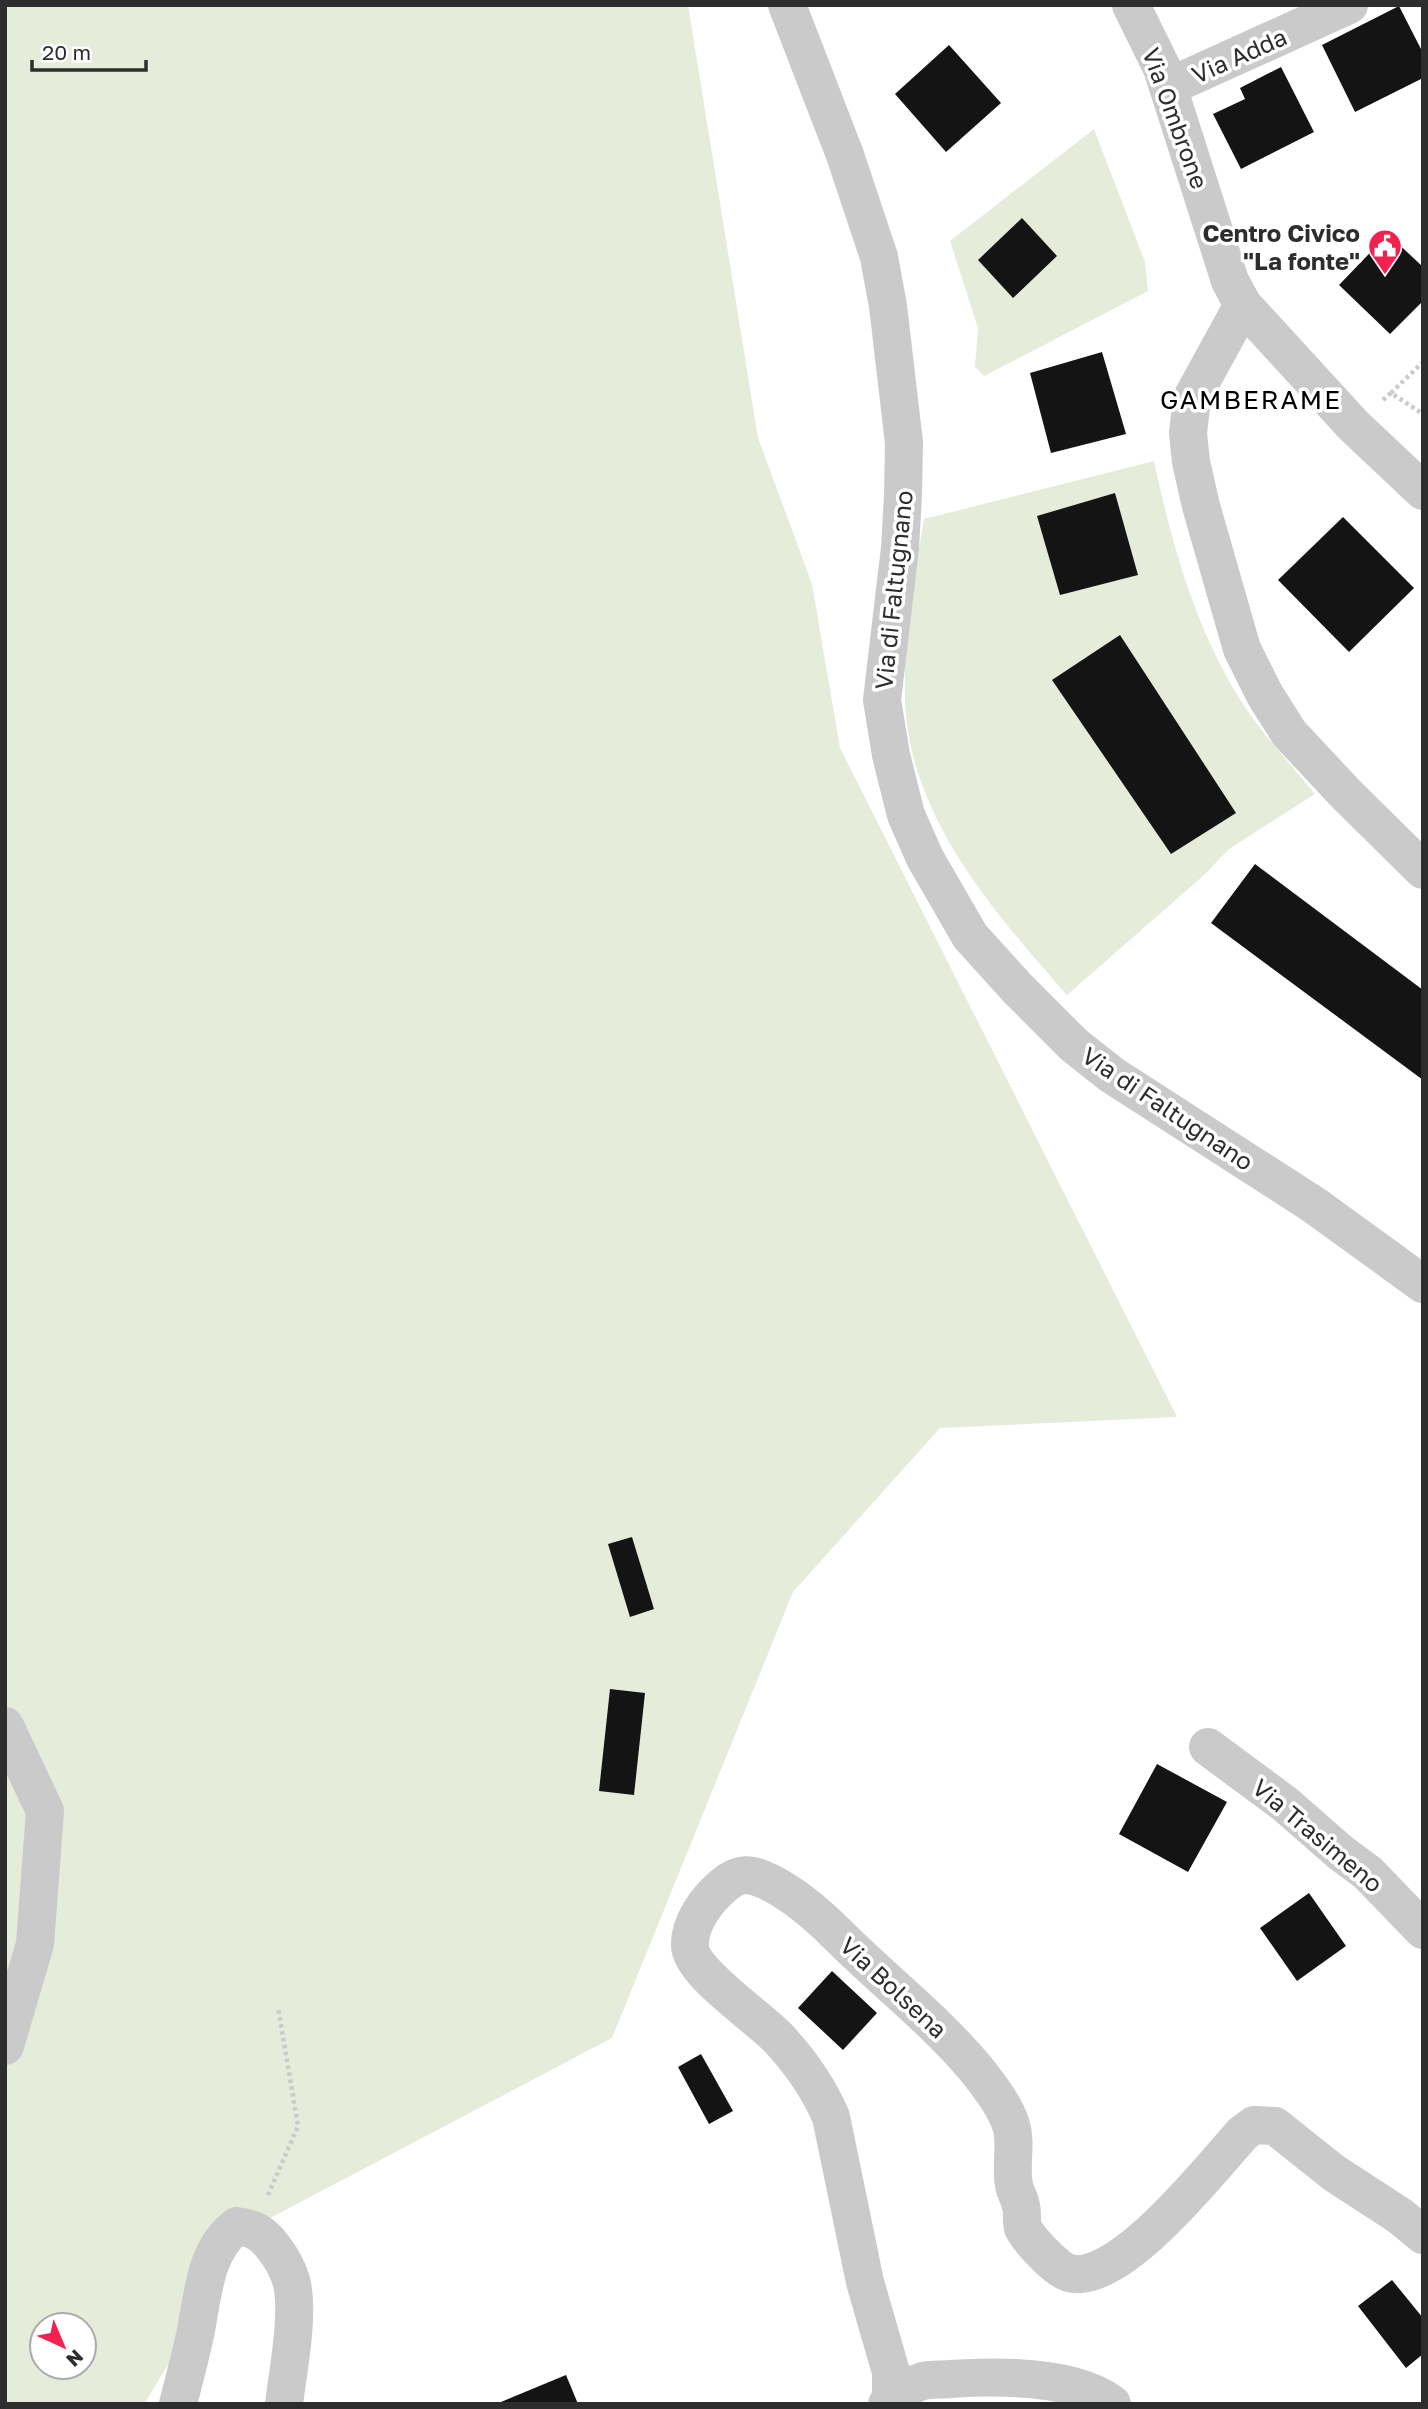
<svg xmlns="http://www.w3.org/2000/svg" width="1428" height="2409" font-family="'Golos Text',sans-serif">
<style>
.green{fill:#e6ecda;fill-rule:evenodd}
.building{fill:#141414}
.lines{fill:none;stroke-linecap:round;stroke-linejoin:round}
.path{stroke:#cacaca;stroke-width:4.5;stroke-dasharray:3.5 3.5;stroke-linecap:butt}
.minor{stroke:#cacaca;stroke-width:38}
.labels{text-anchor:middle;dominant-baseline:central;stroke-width:7;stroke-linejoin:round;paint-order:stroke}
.street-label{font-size:24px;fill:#2d2d2d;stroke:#fff}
.poi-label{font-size:24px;font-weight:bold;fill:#2d2d2d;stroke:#fff;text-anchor:end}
.neighbourhood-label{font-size:26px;letter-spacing:2px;fill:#000;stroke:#fff}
</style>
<rect width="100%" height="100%" fill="#fff"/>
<g class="green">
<path d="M5 5H688L758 438 812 584 840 748 1177 1417 940 1428 793 1592 612 2038 253 2227 144 2404H5ZM42 2325H84V2367H42Z"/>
<polygon points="1094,129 1145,262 1148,291 984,376 975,367 978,328 950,241"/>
<path d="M1154 461C1171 540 1192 617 1233 688 1255 726 1287 760 1315 794L1229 849 1203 876 1067 995C994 912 908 816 905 698 903 639 914 577 924 519Z"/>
</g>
<g class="building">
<polygon points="1399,6 1423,53 1423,78 1355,112 1322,45"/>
<polygon points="949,45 1001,103 946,152 895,94"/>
<polygon points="1281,67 1314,132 1241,169 1213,114 1245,99 1240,88"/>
<polygon points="1022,218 1057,256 1013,298 978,260"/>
<polygon points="1388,234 1423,267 1423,301 1390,334 1339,285"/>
<polygon points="1102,352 1126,434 1051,453 1030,373"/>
<polygon points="1115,493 1138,575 1060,595 1037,516"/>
<polygon points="1343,517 1414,588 1349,652 1278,580"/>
<polygon points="1120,635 1236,813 1171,854 1052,680"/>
<polygon points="1255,864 1423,990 1423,1080 1211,923"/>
<polygon points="632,1537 654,1609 630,1617 608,1544"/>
<polygon points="610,1689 645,1693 634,1795 599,1791"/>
<polygon points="1157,1764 1227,1802 1188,1872 1119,1834"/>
<polygon points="1309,1893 1346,1946 1297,1981 1260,1928"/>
<polygon points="832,1971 877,2013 843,2050 798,2008"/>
<polygon points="701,2054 733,2111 709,2124 678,2067"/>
<polygon points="1392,2280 1423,2318 1423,2354 1406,2368 1358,2306"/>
<polygon points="566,2375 578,2404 502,2404 501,2402"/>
</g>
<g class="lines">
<g class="path">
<polyline points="1391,393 1423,362"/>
<polyline points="1383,400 1391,393 1423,414"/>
<polyline points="268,2195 298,2126 278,2007"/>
</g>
<g class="minor">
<polyline points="787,5 845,155 879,257 888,306 904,443 903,495 900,548 882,700 891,755 906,815 925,858 970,936 1018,989 1074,1045 1112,1075 1314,1205 1423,1284"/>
<polyline points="1131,5 1162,68 1230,281 1243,305 1354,426 1423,491"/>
<polyline points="1168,87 1349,5"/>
<polyline points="1243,305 1192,398 1188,433 1191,462 1201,506 1242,649 1265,695 1289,733 1345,793 1423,870"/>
<polyline points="5,1726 45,1811 35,1944 5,2046"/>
<polyline points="1208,1747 1285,1804 1341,1853 1368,1873 1423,1930"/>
<path d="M891 2400V2372L865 2282 831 2117C819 2089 801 2063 780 2040 760 2018 691 1973 690 1946 689 1923 707 1899 724 1885 739 1872 751 1873 769 1882 795 1895 817 1914 838 1935 884 1981 934 2019 976 2069 989 2086 1004 2104 1011 2125 1017 2144 1010 2166 1014 2185 1015 2192 1020 2199 1021 2206 1023 2212 1021 2221 1023 2228 1029 2240 1057 2270 1069 2273 1119 2287 1212 2167 1243 2133L1254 2125 1275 2126 1334 2173 1400 2216 1423 2235"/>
<path d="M178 2404C184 2381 190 2358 195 2335 203 2297 204 2250 237 2226 253 2228 263 2233 273 2247 281 2257 287 2267 291 2280 300 2311 288 2371 284 2404"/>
<path d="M887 2404C897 2394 909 2385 923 2381 931 2379 941 2380 950 2379 995 2376 1075 2375 1112 2404"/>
</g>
</g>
<defs>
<g id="civic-pin" transform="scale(1.75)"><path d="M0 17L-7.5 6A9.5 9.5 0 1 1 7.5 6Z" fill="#f22250" stroke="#fff"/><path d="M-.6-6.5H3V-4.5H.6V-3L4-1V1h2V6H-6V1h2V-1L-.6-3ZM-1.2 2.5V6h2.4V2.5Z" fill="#fff"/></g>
</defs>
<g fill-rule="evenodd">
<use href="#civic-pin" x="1385" y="246"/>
</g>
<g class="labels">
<g class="street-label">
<text transform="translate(1239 55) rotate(-24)">Via Adda</text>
<text transform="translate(1176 118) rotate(70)">Via Ombrone</text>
<text transform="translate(893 590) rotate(-84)">Via di Faltugnano</text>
<text transform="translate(1168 1108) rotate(34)">Via di Faltugnano</text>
<text transform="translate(1318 1835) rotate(40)">Via Trasimeno</text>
<text transform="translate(894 1987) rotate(43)">Via Bolsena</text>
</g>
<g class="poi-label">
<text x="1360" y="232">Centro Civico<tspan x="1360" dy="28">"La fonte"</tspan></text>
</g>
<g class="neighbourhood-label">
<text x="1251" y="399">GAMBERAME</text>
</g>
</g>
<rect width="1428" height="2409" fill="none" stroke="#2d2d2d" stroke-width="14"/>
<g transform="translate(63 2346) rotate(136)"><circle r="33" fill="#ffffff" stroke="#ababab" stroke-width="2"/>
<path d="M0-5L12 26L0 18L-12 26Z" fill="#f22250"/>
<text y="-10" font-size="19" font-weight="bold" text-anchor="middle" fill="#2d2d2d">N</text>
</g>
<path d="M32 60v10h114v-10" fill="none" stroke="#2d2d2d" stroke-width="3.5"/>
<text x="42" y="60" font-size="21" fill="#2d2d2d" stroke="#ffffff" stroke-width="5" paint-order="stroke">20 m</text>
</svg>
